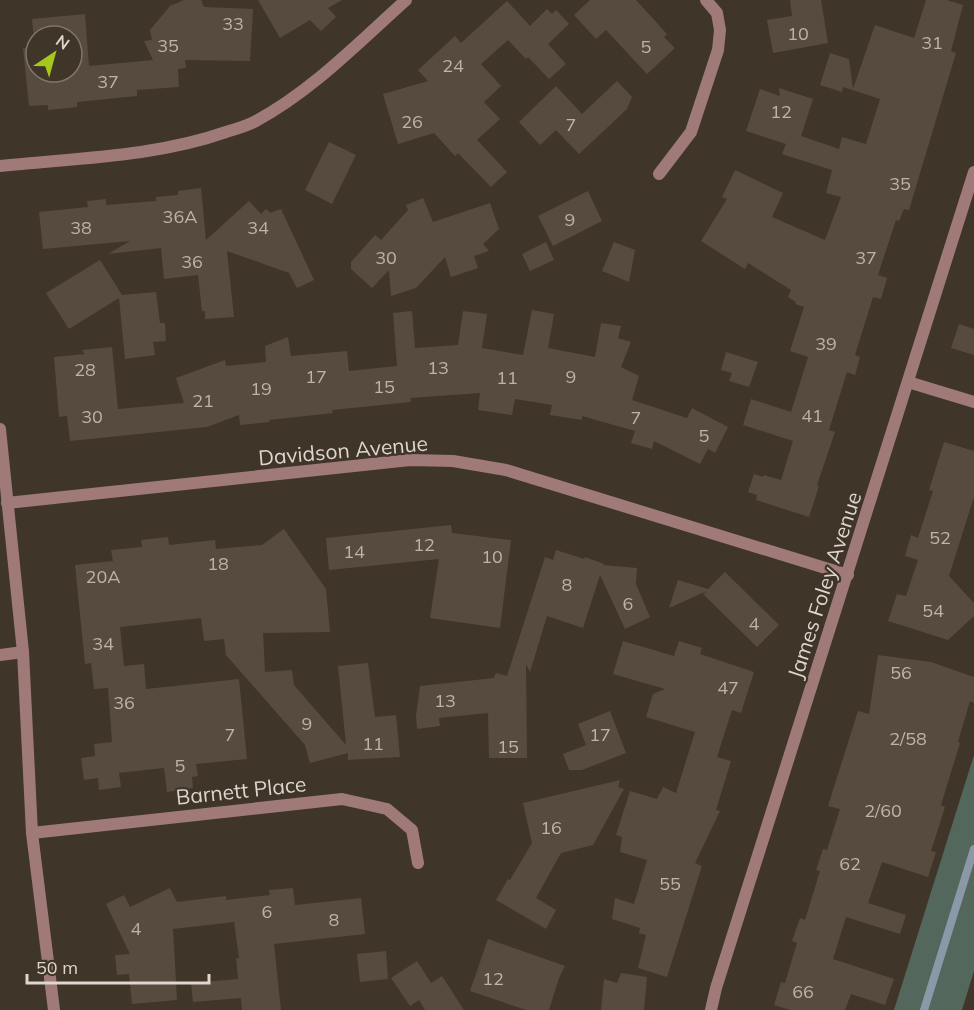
<svg xmlns="http://www.w3.org/2000/svg" width="974" height="1010" font-family="Mulish,sans-serif">
<style>
.green{fill:#53675c}
.lines{fill:none;stroke-linecap:round;stroke-linejoin:round}
.stream{stroke:#8a98a7;stroke-width:8}
.building{fill:#574b3f;fill-rule:evenodd}
.minor{stroke:#a07a78;stroke-width:12}
.labels{text-anchor:middle;dominant-baseline:central;stroke-width:4.5;stroke-linejoin:round;paint-order:stroke}
.number-label{font-size:18px;fill:#bcb3ab}
.street-label{font-size:21px;fill:#ded6cf;stroke:#403529}
</style>
<rect width="100%" height="100%" fill="#403529"/>
<polygon class="green" points="974,755 974,971 962,1010 894,1010"/>
<g class="lines">
<polyline class="stream" points="924,1010 974,849"/>
</g>
<g class="building">
<path d="M184 0H201L204 7 253 9 250 61 185 60 186 68 178 69 179 87 137 90V96L77 102V107L48 110V105L29 106 23 48 35 47 32 19 85 14 89 66 153 60 144 41 152 40 150 30 170 6ZM36 36H72V72H36Z"/>
<polygon points="258,0 342,0 328,8 336,17 321,31 310,20 280,38"/>
<polygon points="590,0 636,0 667,34 664,37 675,48 647,74 606,30 596,39 574,15"/>
<polygon points="790,0 821,0 828,43 773,53 767,20 792,16"/>
<polygon points="926,0 947,0 963,5 951,51 956,53 909,210 904,209 899,221 896,220 878,275 887,278 881,299 873,297 855,355 860,357 855,375 847,372 829,430 835,432 817,485 819,486 809,517 756,500 757,495 748,492 754,474 763,477 764,475 781,480 793,441 743,425 751,399 791,412 808,357 790,351 804,307 795,304 796,302 788,297 791,290 748,263 745,269 701,241 727,199 722,197 735,170 783,193 772,217 825,240 841,197 826,193 832,170 782,154 786,144 746,131 760,89 780,96 779,88 813,99 801,136 839,149 842,137 866,144 880,99 843,87 842,92 820,85 830,53 849,59 853,89 875,25 914,38"/>
<polygon points="507,1 530,26 547,9 552,14 556,10 569,24 548,44 566,64 549,79 528,57 526,59 508,40 481,64 501,86 484,102 500,119 477,140 507,172 491,187 458,153 455,156 434,133 398,144 383,94 428,81 418,70 455,36 461,43"/>
<polygon points="617,81 632,97 627,109 579,154 556,130 540,145 519,122 556,86 582,114"/>
<polygon points="329,142 356,155 332,204 305,190"/>
<polygon points="201,188 206,240 249,201 261,214 266,209 270,213 281,209 314,280 297,288 289,273 227,251 234,317 205,319 205,311 202,311 198,275 164,279 161,248 108,254 130,241 43,249 39,212 88,207 87,201 106,199 106,205 156,201 156,197 178,195 178,191"/>
<polygon points="588,191 602,221 553,246 538,216"/>
<polygon points="423,198 433,222 490,203 499,229 483,244 489,251 474,256 478,268 451,277 445,257 416,288 391,296 389,270 372,288 351,269 351,262 375,235 381,240 408,210 406,205"/>
<polygon points="546,242 554,260 530,271 522,254"/>
<polygon points="614,242 635,250 629,282 602,271"/>
<polygon points="100,260 122,295 156,292 160,323 165,323 166,341 153,342 155,355 125,359 119,298 69,329 46,293"/>
<polygon points="532,310 554,314 548,348 595,357 601,323 621,326 618,338 631,342 621,367 639,376 632,400 687,418 692,408 728,427 715,453 708,449 700,464 654,441 652,449 631,443 635,431 582,416 582,420 550,415 552,405 515,399 512,415 478,410 480,393 410,398 411,402 332,410 333,413 269,420 270,422 240,425 239,415 207,427 70,441 67,416 59,417 54,357 85,354 82,350 112,347 118,409 184,403 176,378 225,360 226,366 266,362 265,346 288,337 291,356 347,351 349,371 397,366 393,313 412,311 415,348 458,345 463,311 487,314 482,348 523,355"/>
<polygon points="959,324 974,329 974,355 951,348"/>
<polygon points="726,352 758,362 749,387 729,381 732,373 721,370"/>
<polygon points="944,442 974,451 974,497 949,576 974,603 974,616 948,640 888,621 897,594 906,596 918,560 905,556 911,535 918,538 933,491 929,490"/>
<polygon points="451,525 452,533 511,540 500,628 430,618 439,559 329,570 326,538"/>
<polygon points="284,529 326,589 330,632 263,633 265,672 292,670 294,685 346,745 338,666 368,663 375,717 396,715 400,757 348,760 348,753 310,763 305,745 226,655 224,639 204,641 201,618 120,627 124,666 144,664 146,689 239,679 247,759 196,764 198,776 192,777 193,788 167,792 164,768 119,773 121,787 99,790 98,778 84,780 81,758 95,756 94,744 112,742 108,688 94,689 91,663 85,664 75,565 113,561 111,550 142,547 141,540 168,537 169,545 215,540 216,549 262,545"/>
<polygon points="556,550 584,559 585,557 604,564 603,565 637,568 636,584 650,617 625,629 600,575 583,628 547,616 530,672 526,664 527,758 489,758 488,713 439,718 440,726 417,729 416,716 420,686 494,678 496,673 507,676 545,557 553,560"/>
<polygon points="725,572 779,625 757,647 703,594 707,591 669,608 678,580 708,589"/>
<polygon points="623,641 674,656 679,641 702,648 700,654 754,672 741,713 732,710 717,757 731,761 716,810 720,811 695,863 702,866 667,977 638,968 646,935 639,933 640,928 612,919 615,898 634,904 647,860 620,852 622,837 616,835 630,791 657,799 663,787 676,793 695,732 646,717 653,694 665,689 613,674"/>
<polygon points="878,655 931,662 974,677 974,703 970,701 958,742 960,743 941,805 945,807 931,851 936,852 928,877 882,862 868,903 906,915 900,934 846,917 833,959 894,979 885,1005 851,994 845,1010 790,1010 774,1005 781,982 785,983 797,943 792,941 800,918 805,920 820,871 816,870 823,849 827,850 840,809 828,806 858,711 869,714"/>
<polygon points="610,711 626,753 582,770 569,770 563,754 586,745 578,724"/>
<polygon points="620,780 618,787 624,789 593,845 561,853 536,898 556,910 546,929 496,900 508,879 510,880 532,843 523,803"/>
<polygon points="170,888 177,902 226,896 226,900 270,895 269,890 293,888 295,905 361,898 365,934 274,944 281,1010 242,1010 241,998 193,1002 191,983 238,979 236,958 239,958 234,922 173,929 177,1000 132,1004 129,974 117,975 115,955 130,954 106,904 124,895 130,907"/>
<polygon points="488,939 565,966 559,978 549,1010 526,1010 470,991"/>
<polygon points="386,951 388,979 360,982 357,954"/>
<polygon points="417,961 431,983 442,976 464,1010 425,1010 419,1000 410,1006 391,978"/>
<polygon points="621,973 647,977 644,1010 601,1010 604,979 617,983"/>
</g>
<g class="lines">
<g class="minor">
<path d="M0 166C75 158 155 157 226 132 236 129 247 126 256 121 313 90 358 43 406 0"/>
<polyline points="659,174 691,132 718,50 720,30 717,13 706,0"/>
<polyline points="908,382 974,402"/>
<polyline points="0,429 23,652 32,833 54,1010"/>
<polyline points="7,503 410,460 453,461 506,470 848,575"/>
<polyline points="0,655 23,652"/>
<polyline points="32,833 342,799 387,809 412,830 418,863"/>
<polyline points="711,1010 716,988 974,172"/>
</g>
</g>
<g class="labels">
<g class="number-label">
<text x="233" y="23">33</text>
<text x="798" y="33">10</text>
<text x="932" y="42">31</text>
<text x="168" y="45">35</text>
<text x="646" y="46">5</text>
<text x="453" y="65">24</text>
<text x="108" y="81">37</text>
<text x="781" y="111">12</text>
<text x="412" y="121">26</text>
<text x="571" y="124">7</text>
<text x="900" y="183">35</text>
<text x="180" y="216">36A</text>
<text x="570" y="219">9</text>
<text x="81" y="227">38</text>
<text x="258" y="227">34</text>
<text x="386" y="257">30</text>
<text x="866" y="257">37</text>
<text x="192" y="261">36</text>
<text x="826" y="343">39</text>
<text x="438" y="367">13</text>
<text x="85" y="369">28</text>
<text x="316" y="376">17</text>
<text x="571" y="376">9</text>
<text x="507" y="377">11</text>
<text x="384" y="386">15</text>
<text x="261" y="388">19</text>
<text x="203" y="400">21</text>
<text x="812" y="415">41</text>
<text x="92" y="416">30</text>
<text x="636" y="417">7</text>
<text x="704" y="435">5</text>
<text x="940" y="537">52</text>
<text x="424" y="544">12</text>
<text x="354" y="551">14</text>
<text x="492" y="556">10</text>
<text x="218" y="563">18</text>
<text x="103" y="576">20A</text>
<text x="567" y="584">8</text>
<text x="628" y="603">6</text>
<text x="933" y="610">54</text>
<text x="754" y="623">4</text>
<text x="103" y="643">34</text>
<text x="901" y="672">56</text>
<text x="728" y="687">47</text>
<text x="445" y="700">13</text>
<text x="124" y="702">36</text>
<text x="307" y="723">9</text>
<text x="230" y="734">7</text>
<text x="600" y="734">17</text>
<text x="908" y="738">2/58</text>
<text x="373" y="743">11</text>
<text x="508" y="746">15</text>
<text x="180" y="765">5</text>
<text x="883" y="810">2/60</text>
<text x="551" y="827">16</text>
<text x="850" y="863">62</text>
<text x="670" y="883">55</text>
<text x="267" y="911">6</text>
<text x="334" y="919">8</text>
<text x="136" y="928">4</text>
<text x="493" y="978">12</text>
<text x="803" y="991">66</text>
</g>
<g class="street-label">
<text transform="translate(343 450) rotate(-5)">Davidson Avenue</text>
<text transform="translate(824 585) rotate(-72)">James Foley Avenue</text>
<text transform="translate(241 790) rotate(-6)">Barnett Place</text>
</g>
</g>
<g transform="translate(54 54) rotate(36)"><circle r="28" fill="#403529" stroke="#7f756b" stroke-width="1.5"/>
<path d="M0-4.5L10 22L0 15L-10 22Z" fill="#a8c71c"/>
<text y="-9" font-size="16" font-weight="bold" text-anchor="middle" fill="#ded6cf">N</text>
</g>
<path d="M27 974v9h182v-9" fill="none" stroke="#ded6cf" stroke-width="3"/>
<text x="36" y="974" font-size="18" fill="#ded6cf" stroke="#403529" stroke-width="4.5" paint-order="stroke">50 m</text>
</svg>
